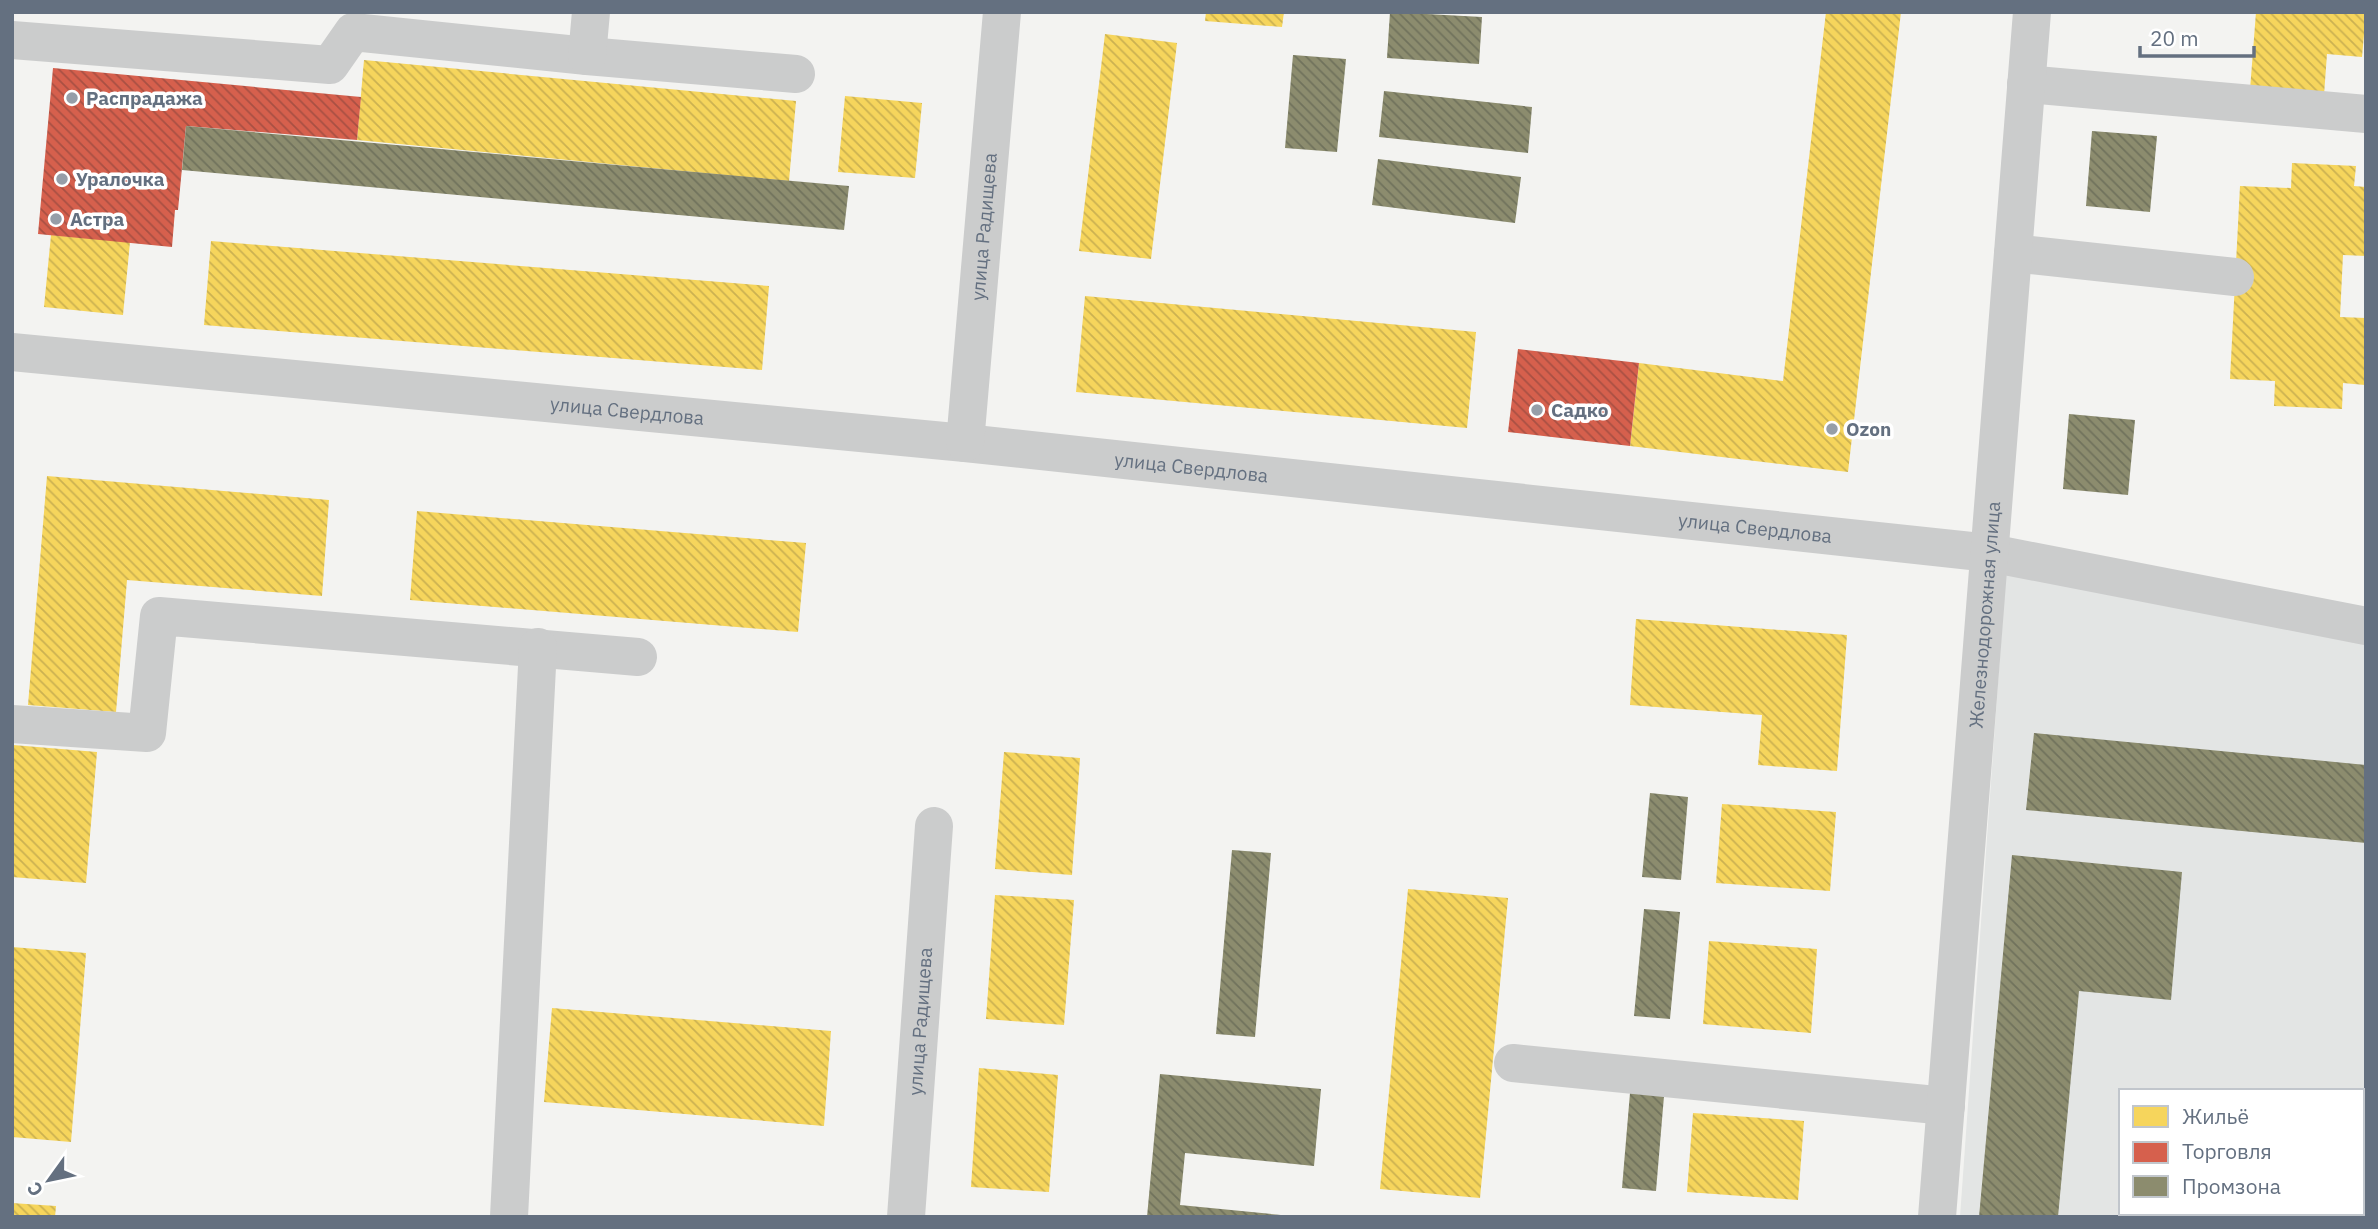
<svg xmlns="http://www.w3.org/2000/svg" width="2378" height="1229" font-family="'IBM Plex Sans',sans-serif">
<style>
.built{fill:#e3e5e4;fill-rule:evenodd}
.homes{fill:url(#homes-back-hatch)}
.shops{fill:url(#shops-back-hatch)}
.industry{fill:url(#industry-back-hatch)}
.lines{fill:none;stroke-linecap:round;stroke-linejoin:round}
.minor{stroke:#cbcccc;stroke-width:38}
.poi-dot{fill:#969ea8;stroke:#fff;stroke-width:2.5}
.labels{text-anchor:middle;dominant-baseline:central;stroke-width:7;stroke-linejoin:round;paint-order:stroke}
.poi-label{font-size:19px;font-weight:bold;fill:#647080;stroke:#fff;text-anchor:start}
.street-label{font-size:19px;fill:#647080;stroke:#fff}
</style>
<defs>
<pattern id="homes-back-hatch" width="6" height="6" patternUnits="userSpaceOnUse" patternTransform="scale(1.75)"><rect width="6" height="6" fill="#f6d55c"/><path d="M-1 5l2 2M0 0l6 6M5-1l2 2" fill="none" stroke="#cbb151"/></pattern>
<pattern id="shops-back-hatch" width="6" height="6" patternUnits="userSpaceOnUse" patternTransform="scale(1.75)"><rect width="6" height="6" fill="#d6604d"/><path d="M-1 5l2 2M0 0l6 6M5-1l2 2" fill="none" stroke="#a85043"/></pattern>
<pattern id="industry-back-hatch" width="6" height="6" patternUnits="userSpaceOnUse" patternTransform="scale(1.75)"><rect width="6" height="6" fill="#8c8c6e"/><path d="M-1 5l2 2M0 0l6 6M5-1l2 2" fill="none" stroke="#70725c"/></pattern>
</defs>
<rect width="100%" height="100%" fill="#f3f3f1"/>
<path class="built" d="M2006 571 2366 609V1217H1960ZM2121 1091H2362V1213H2121Z"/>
<g class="homes">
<polygon points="1206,12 1284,12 1282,27 1205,21"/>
<polygon points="1826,12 1901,12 1848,472 1630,446 1639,363 1783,381"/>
<polygon points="2256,12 2366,12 2362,57 2327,54 2324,95 2250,90"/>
<polygon points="1105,34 1177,43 1151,259 1079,251"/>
<polygon points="364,60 796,101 789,181 357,140"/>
<polygon points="845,96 922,103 915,178 838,172"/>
<polygon points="2292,163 2356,166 2354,186 2366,187 2366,256 2343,255 2340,317 2366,318 2365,385 2343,383 2342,409 2274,406 2275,381 2230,379 2240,186 2291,188"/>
<polygon points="51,235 130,242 123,315 44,307"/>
<polygon points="211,241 769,286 762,370 204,325"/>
<polygon points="1085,296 1476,332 1467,428 1076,392"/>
<polygon points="47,476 329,500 322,596 127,580 116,712 28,705"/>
<polygon points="417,511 806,543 798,632 410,600"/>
<polygon points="1636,619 1847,635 1837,771 1758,765 1762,715 1630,705"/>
<polygon points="13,745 97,752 86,883 12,877"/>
<polygon points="1004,752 1080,758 1072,875 995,869"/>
<polygon points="1722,804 1836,812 1830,891 1716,883"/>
<polygon points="1408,889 1508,898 1480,1198 1380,1189"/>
<polygon points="995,895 1074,900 1064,1025 986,1019"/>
<polygon points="1709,941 1817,949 1811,1033 1703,1024"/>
<polygon points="12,947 86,953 71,1142 12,1137"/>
<polygon points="552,1008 831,1031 824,1126 544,1102"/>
<polygon points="979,1068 1058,1075 1049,1192 971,1187"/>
<polygon points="1693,1113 1804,1121 1798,1200 1687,1192"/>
<polygon points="12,1203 56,1206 55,1217 12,1217"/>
</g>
<g class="shops">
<polygon points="53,68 361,97 357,140 186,126 178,210 175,210 172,247 38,234"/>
<polygon points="1518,349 1639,363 1630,446 1508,432"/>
</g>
<g class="industry">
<polygon points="1390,12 1482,17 1479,64 1387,58"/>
<polygon points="1293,55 1346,59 1337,152 1285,148"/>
<polygon points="1384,91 1532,107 1528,153 1379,137"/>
<polygon points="186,126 849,186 844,230 182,170"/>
<polygon points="2092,131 2157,136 2150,212 2086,206"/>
<polygon points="1378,159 1521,177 1515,223 1372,205"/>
<polygon points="2069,414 2135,420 2128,495 2063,489"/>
<polygon points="2034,733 2366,765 2366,843 2026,810"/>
<polygon points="1650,793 1688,797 1681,880 1642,877"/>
<polygon points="1232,850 1271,853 1255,1037 1216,1034"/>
<polygon points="2012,855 2182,872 2171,1000 2079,991 2058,1217 1979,1217"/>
<polygon points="1644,909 1680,912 1670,1019 1634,1016"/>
<polygon points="1160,1074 1321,1089 1314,1166 1185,1153 1180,1205 1281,1215 1281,1217 1147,1217"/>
<polygon points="1630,1093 1664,1096 1656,1191 1622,1188"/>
</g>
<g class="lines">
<g class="minor">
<polyline points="12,40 330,65 353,32 587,56 796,74"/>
<polyline points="587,56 591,12"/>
<polyline points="2026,84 2366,114"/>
<polyline points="2013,253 2235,277"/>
<path id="s1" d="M12 352 965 443 1990 553 2366 626"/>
<path id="s2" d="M965 443 1002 12"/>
<polyline points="12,724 147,733 159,616 638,657"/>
<polyline points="1513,1063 1946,1106"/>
<polyline points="509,1217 538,647"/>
<path id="s3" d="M906 1217 934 826"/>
<path id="s4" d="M1937 1217 2032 12"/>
</g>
</g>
<g class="poi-dot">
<circle cx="72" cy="98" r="7"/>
<circle cx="62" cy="179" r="7"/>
<circle cx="56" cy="219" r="7"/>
<circle cx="1537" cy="410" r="7"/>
<circle cx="1832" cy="429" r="7"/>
</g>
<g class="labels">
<g class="poi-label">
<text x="86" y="98">Распрадажа</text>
<text x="76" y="179">Уралочка</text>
<text x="70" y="219">Астра</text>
<text x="1551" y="410">Садко</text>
<text x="1846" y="429">Ozon</text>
</g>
<g class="street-label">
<text stroke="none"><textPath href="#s2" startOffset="217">улица Радищева</textPath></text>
<text stroke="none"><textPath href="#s1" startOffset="618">улица Свердлова</textPath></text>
<text stroke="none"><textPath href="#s1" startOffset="1185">улица Свердлова</textPath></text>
<text stroke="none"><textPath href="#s1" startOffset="1752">улица Свердлова</textPath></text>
<text stroke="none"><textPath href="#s4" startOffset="604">Железнодорожная улица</textPath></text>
<text stroke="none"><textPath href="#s3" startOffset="196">улица Радищева</textPath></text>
</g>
</g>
<rect width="2378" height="1229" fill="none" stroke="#647080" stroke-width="28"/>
<rect x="2119" y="1089" width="245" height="126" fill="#ffffff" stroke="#c1c6cc" stroke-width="2"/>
<rect x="2133" y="1106" width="35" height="21" fill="#f6d55c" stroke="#c1c6cc" stroke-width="2"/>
<text x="2182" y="1124" font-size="21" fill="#647080">Жильё</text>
<rect x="2133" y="1142" width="35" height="21" fill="#d6604d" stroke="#c1c6cc" stroke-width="2"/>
<text x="2182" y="1159" font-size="21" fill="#647080">Торговля</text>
<rect x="2133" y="1176" width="35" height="21" fill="#8c8c6e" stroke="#c1c6cc" stroke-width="2"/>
<text x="2182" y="1194" font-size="21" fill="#647080">Промзона</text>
<g transform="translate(49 1180) rotate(237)" stroke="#ffffff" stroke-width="5" paint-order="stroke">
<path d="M0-5L12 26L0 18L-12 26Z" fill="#647080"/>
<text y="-10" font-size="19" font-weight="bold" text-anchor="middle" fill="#647080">С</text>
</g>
<path d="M2140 46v10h114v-10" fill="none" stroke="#647080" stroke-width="3.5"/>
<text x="2150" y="46" font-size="21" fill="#647080" stroke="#ffffff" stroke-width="5" paint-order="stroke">20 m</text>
</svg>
